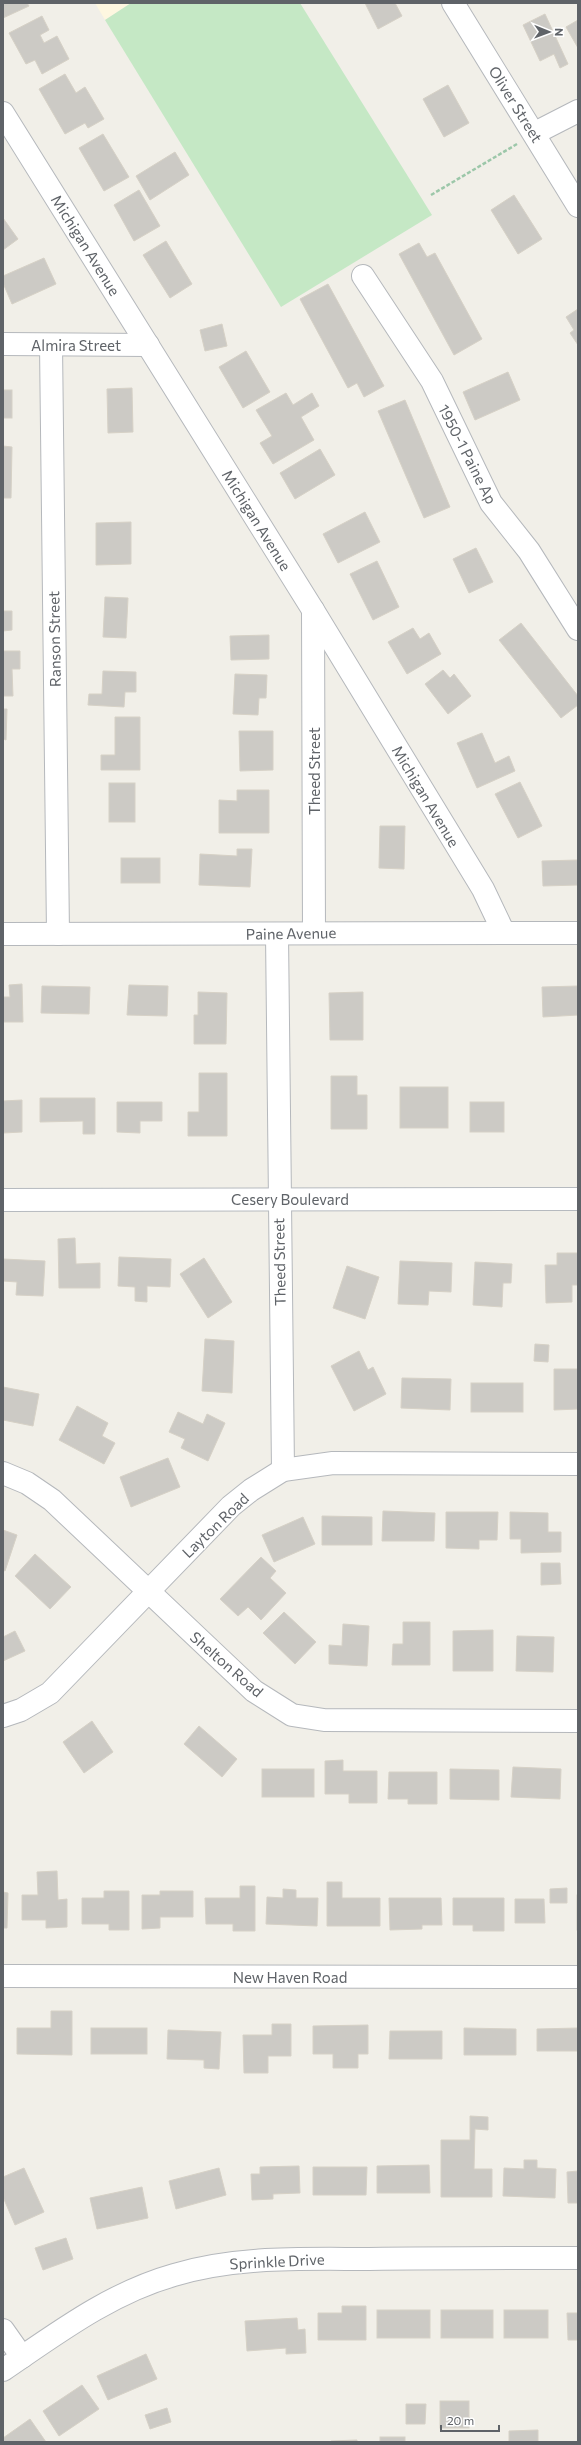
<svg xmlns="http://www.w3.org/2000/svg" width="581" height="2445" font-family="Commissioner,sans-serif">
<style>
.commercial{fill:#fef7e0}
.green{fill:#c5e8c5}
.building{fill:#cccac5;stroke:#d6d1c6}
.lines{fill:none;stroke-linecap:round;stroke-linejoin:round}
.street-casing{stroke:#b5b8bc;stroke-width:24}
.secondary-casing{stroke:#b6babf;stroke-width:24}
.path{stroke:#9cc7a9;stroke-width:2.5;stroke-dasharray:4 2;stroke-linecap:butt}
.street{stroke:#fff;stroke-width:22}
.secondary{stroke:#fff;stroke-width:22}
.labels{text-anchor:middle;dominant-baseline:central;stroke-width:3;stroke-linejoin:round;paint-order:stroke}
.street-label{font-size:15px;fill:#5f6368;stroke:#fff}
</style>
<rect width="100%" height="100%" fill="#f1efe8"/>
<polygon class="commercial" points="95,3 131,3 105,20"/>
<polygon class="green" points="131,3 300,3 432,215 281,307 105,20"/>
<g class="building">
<polygon points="3,3 27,3 29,6 3,18"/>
<polygon points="365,3 395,3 402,16 378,29"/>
<polygon points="545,14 568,64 560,68 554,54 540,61 523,25"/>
<polygon points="42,16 49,30 40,35 44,43 57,36 69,59 42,74 35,60 26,64 9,33"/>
<polygon points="578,20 578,48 566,27"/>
<polygon points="65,74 76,93 85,87 104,119 88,128 85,123 65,134 39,89"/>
<polygon points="448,85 469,123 444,137 423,99"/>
<polygon points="103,134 129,177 104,191 79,148"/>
<polygon points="175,152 189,175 150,200 136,176"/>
<polygon points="139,190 160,226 134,241 114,205"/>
<polygon points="514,195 542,239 518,254 491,210"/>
<polygon points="3,218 18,239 3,250"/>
<polygon points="166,241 192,284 170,298 143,255"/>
<polygon points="419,243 427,257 435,253 482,339 454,355 399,254"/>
<polygon points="44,258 56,284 12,304 3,283 3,276"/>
<polygon points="328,284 384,386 364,397 357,383 348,388 300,299"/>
<polygon points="578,309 578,345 570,333 574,330 566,317"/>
<polygon points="222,324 227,346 205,351 200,330"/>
<polygon points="246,351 270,392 243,408 219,367"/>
<polygon points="508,372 520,400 475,420 463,392"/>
<polygon points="132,388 133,432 108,433 107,389"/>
<rect x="3" y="390" width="9" height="28"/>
<polygon points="286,393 293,405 312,393 319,406 301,417 314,440 273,464 260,443 272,436 256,410"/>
<polygon points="405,400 450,507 424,518 378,411"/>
<polygon points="3,446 12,447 11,498 3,498"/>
<polygon points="320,449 335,475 295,499 280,473"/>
<polygon points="365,512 380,542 338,563 323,534"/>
<polygon points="131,522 131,564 96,565 96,523"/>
<polygon points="476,548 493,582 469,593 453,559"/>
<polygon points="377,561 399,607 373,620 350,574"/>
<polygon points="105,597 128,598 126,638 103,637"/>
<polygon points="3,611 12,611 12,630 3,631"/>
<polygon points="521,623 578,696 578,705 561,718 499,640"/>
<polygon points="413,628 420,639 429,633 441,654 407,674 388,642"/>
<polygon points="269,635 269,659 231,660 230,636"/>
<polygon points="3,651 20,651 20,669 12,669 13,696 3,696"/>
<polygon points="443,670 450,678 454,674 471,696 448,714 425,684"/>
<polygon points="103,671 136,672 136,692 125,692 124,707 88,705 89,694 102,694"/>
<polygon points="235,674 267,675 266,698 259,698 258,715 233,714"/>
<polygon points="3,709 7,709 6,740 3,739"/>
<polygon points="115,717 140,717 140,770 101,770 101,755 115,755"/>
<polygon points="239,731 273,731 273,770 240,771"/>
<polygon points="482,733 495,763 509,756 515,771 477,788 457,743"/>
<polygon points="520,782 542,826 518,838 495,794"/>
<rect x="109" y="783" width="26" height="39"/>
<polygon points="237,790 269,790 269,833 219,833 219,800 237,801"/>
<polygon points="380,826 405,826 404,869 379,868"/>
<polygon points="237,849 252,849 250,887 199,885 200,854 237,856"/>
<rect x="121" y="858" width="39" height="25"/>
<polygon points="578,860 578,885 543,886 542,861"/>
<polygon points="22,984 23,1022 3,1022 3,997 10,997 9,985"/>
<polygon points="129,985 168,986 167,1016 127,1015"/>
<polygon points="42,986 90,987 89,1014 41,1013"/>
<polygon points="578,986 578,1015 543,1017 542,987"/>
<polygon points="198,992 227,993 226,1044 194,1044 194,1015 198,1015"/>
<polygon points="363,992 363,1040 330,1040 329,993"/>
<polygon points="199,1073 227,1073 227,1136 188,1136 188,1112 199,1112"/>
<polygon points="331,1076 357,1076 357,1095 367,1095 367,1129 331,1129"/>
<rect x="400" y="1087" width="48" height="41"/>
<polygon points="40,1098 95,1098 95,1134 83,1134 83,1121 40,1122"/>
<polygon points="22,1100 22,1132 3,1133 3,1101"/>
<polygon points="117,1102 162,1102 162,1121 140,1121 140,1133 117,1132"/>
<rect x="470" y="1102" width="34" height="30"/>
<polygon points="75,1238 76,1264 100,1263 100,1288 59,1288 58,1239"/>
<polygon points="557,1253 578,1253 578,1285 572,1285 572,1302 546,1303 545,1265 557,1265"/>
<polygon points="119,1257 171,1259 170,1287 147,1286 147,1302 135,1301 135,1287 118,1286"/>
<polygon points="204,1258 232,1302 208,1318 180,1274"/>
<polygon points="3,1259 45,1261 43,1296 16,1295 17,1282 3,1281"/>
<polygon points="400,1261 452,1263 451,1292 429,1291 428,1305 398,1304"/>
<polygon points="475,1262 512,1264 511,1283 503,1283 502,1307 473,1305"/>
<polygon points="347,1266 379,1277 365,1319 333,1308"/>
<polygon points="205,1339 234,1341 232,1393 202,1391"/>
<polygon points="535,1344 549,1345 548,1362 534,1361"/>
<polygon points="359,1351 368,1370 373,1367 386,1394 354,1411 331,1366"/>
<polygon points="554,1369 578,1369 578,1409 554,1410"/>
<polygon points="402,1378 451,1379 450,1410 401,1408"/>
<rect x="471" y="1383" width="52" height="29"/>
<polygon points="3,1387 39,1394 33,1426 3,1420"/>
<polygon points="77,1406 108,1423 102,1436 115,1443 104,1464 59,1440"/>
<polygon points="178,1412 203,1424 207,1414 225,1423 208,1461 181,1448 185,1439 169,1432"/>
<polygon points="168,1458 180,1487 131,1507 120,1477"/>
<polygon points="383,1511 435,1513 434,1541 382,1541"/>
<polygon points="446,1512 498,1512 497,1540 479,1540 479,1549 446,1548"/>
<polygon points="510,1512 548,1513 548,1532 561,1532 561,1552 521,1553 521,1539 510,1539"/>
<polygon points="322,1516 372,1517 372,1545 322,1545"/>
<polygon points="303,1517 315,1544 274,1562 262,1535"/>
<polygon points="3,1530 17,1535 5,1571 3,1570"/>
<polygon points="35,1554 71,1587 50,1609 15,1576"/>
<polygon points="261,1557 276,1571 270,1578 286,1593 261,1620 248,1607 238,1616 220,1599"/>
<polygon points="541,1563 560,1563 561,1584 541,1585"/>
<polygon points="284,1612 316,1642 295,1664 263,1633"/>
<polygon points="403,1622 430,1622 430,1665 392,1665 393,1644 403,1644"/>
<polygon points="343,1624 369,1626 367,1666 329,1664 329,1645 342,1646"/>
<polygon points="493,1630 493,1671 453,1671 453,1631"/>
<polygon points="15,1631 25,1651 3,1661 3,1637"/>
<polygon points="517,1636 554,1637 553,1672 516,1671"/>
<polygon points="92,1721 113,1752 84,1773 63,1742"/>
<polygon points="199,1726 237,1759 222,1777 184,1744"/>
<polygon points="343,1760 343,1771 377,1771 377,1803 349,1803 349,1794 325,1794 325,1761"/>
<polygon points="513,1767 561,1769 560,1799 511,1797"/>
<rect x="262" y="1769" width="52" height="28"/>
<polygon points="450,1769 499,1770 499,1800 450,1799"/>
<polygon points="389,1772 437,1772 437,1804 408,1804 408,1799 388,1799"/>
<polygon points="57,1871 58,1900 67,1899 67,1927 46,1928 46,1920 22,1920 22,1895 38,1895 37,1872"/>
<polygon points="327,1882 342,1882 342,1898 380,1898 380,1926 327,1926"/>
<polygon points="240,1886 255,1886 255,1931 233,1931 233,1924 206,1924 205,1898 240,1898"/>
<polygon points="567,1888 567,1903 550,1903 550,1889"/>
<polygon points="283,1889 296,1890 296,1898 318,1898 317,1926 266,1924 267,1897 283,1898"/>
<polygon points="104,1891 129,1891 129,1930 109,1930 109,1924 82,1924 82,1898 104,1898"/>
<polygon points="160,1891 193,1891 193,1917 160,1917 160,1928 142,1929 142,1895 160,1895"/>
<polygon points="3,1892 8,1893 7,1928 3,1928"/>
<rect x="577" y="1895" width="1" height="35"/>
<polygon points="389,1898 441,1898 442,1925 422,1925 422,1929 390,1930"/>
<polygon points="453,1898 504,1898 504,1931 473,1931 473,1925 453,1925"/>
<polygon points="515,1899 544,1899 545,1923 515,1923"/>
<polygon points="51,2011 72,2011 72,2055 17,2054 17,2028 51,2028"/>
<polygon points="272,2024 291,2024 291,2056 268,2056 268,2073 244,2073 243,2035 272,2035"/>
<polygon points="368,2025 368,2054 358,2054 358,2068 333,2068 333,2054 313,2054 313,2026"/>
<rect x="91" y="2028" width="56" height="26"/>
<polygon points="464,2028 516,2029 516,2055 464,2055"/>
<polygon points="578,2028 578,2051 537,2051 537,2029"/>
<polygon points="168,2030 221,2032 219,2069 204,2068 204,2060 167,2059"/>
<polygon points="390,2031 442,2031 442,2059 389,2059"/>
<polygon points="470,2116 488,2117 488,2130 475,2129 474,2169 492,2169 492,2197 441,2197 441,2140 470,2140"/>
<polygon points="524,2160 537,2160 537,2168 556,2169 555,2198 503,2196 504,2168 524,2169"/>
<polygon points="429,2165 430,2193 377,2193 377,2166"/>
<polygon points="299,2166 300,2193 273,2194 273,2199 252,2200 251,2174 260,2174 260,2167"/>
<polygon points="313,2167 367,2167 366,2195 313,2195"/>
<polygon points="24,2168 44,2212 15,2225 3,2197 3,2177"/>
<polygon points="219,2168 226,2195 176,2209 169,2181"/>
<polygon points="578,2171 578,2203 568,2203 567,2172"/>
<polygon points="142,2187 148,2218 97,2229 90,2198"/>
<polygon points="66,2238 73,2259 43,2270 35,2248"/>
<polygon points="342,2306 366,2306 366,2340 318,2340 318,2313 342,2313"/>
<rect x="377" y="2310" width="53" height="28"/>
<rect x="441" y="2310" width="52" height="28"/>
<rect x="504" y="2310" width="44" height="28"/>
<polygon points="567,2313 578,2313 578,2340 568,2340"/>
<polygon points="297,2318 298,2330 305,2329 306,2353 286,2354 286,2348 247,2351 245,2321"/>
<polygon points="146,2354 157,2379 108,2400 97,2376"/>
<polygon points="82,2385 99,2409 59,2436 43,2411"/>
<rect x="440" y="2401" width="29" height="27"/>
<polygon points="406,2404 426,2404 425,2424 406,2424"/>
<polygon points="167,2408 171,2422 150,2429 145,2415"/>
<polygon points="30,2419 46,2442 3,2442 3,2438"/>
<polygon points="538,2430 538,2442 509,2442 509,2431"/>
<rect x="380" y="2437" width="25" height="5"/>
<polygon points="357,2440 357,2442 331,2442 331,2441"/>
</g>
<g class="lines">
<g class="street-casing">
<g id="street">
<polyline points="453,3 578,206"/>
<polyline points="3,113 313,610 483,889 503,931"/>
<polyline points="535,133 578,111"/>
<polyline points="363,276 432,381 491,503 529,551 578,629"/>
<polyline points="3,344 148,345"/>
<polyline points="51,345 58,934"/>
<polyline points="313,610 314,933"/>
<polyline points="3,934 578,933"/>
<polyline points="277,934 283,1470"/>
<polyline points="3,1473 27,1483 52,1500 254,1691 292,1715 324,1720 578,1721"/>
<polyline points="3,1716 21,1710 50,1693 231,1506 251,1490 283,1470 333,1463 578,1464"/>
<polyline points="3,1976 578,1977"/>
<polyline points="3,2330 22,2357"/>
<path d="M3 2370C56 2334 110 2293 174 2275 237 2256 304 2259 369 2259 439 2258 508 2258 578 2258"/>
</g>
</g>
<g class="secondary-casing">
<polyline id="secondary" points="3,1200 578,1199"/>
</g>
<polyline class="path" points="431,195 517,144"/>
<use href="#street" class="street"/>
<use href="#secondary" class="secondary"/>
</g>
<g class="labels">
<g class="street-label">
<text transform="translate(516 104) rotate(58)">Oliver Street</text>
<text transform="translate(86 245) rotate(58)">Michigan Avenue</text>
<text x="76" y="345">Almira Street</text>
<text transform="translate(468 454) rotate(63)">1950-1 Paine Ap</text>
<text transform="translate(257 520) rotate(58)">Michigan Avenue</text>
<text transform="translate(54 639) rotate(-91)">Ranson Street</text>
<text transform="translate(314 771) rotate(-90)">Theed Street</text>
<text transform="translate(426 796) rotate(59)">Michigan Avenue</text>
<text transform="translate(291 933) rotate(-1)">Paine Avenue</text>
<text x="290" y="1199">Cesery Boulevard</text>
<text transform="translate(279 1262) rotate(-91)">Theed Street</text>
<text transform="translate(215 1525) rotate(-44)">Layton Road</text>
<text transform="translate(227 1664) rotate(41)">Shelton Road</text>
<text x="290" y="1977">New Haven Road</text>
<text transform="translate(277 2261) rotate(-3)">Sprinkle Drive</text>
</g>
</g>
<rect width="581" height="2445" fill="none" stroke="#5f6368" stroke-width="8"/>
<g transform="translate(549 32) rotate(91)" stroke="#ffffff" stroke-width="3" paint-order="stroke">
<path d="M0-3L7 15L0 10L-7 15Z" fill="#5f6368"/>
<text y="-6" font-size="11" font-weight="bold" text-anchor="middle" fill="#5f6368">N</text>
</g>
<path d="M441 2425v6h58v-6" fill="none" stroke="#5f6368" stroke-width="2"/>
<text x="447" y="2425" font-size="12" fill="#5f6368" stroke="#ffffff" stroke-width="3" paint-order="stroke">20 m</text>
</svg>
